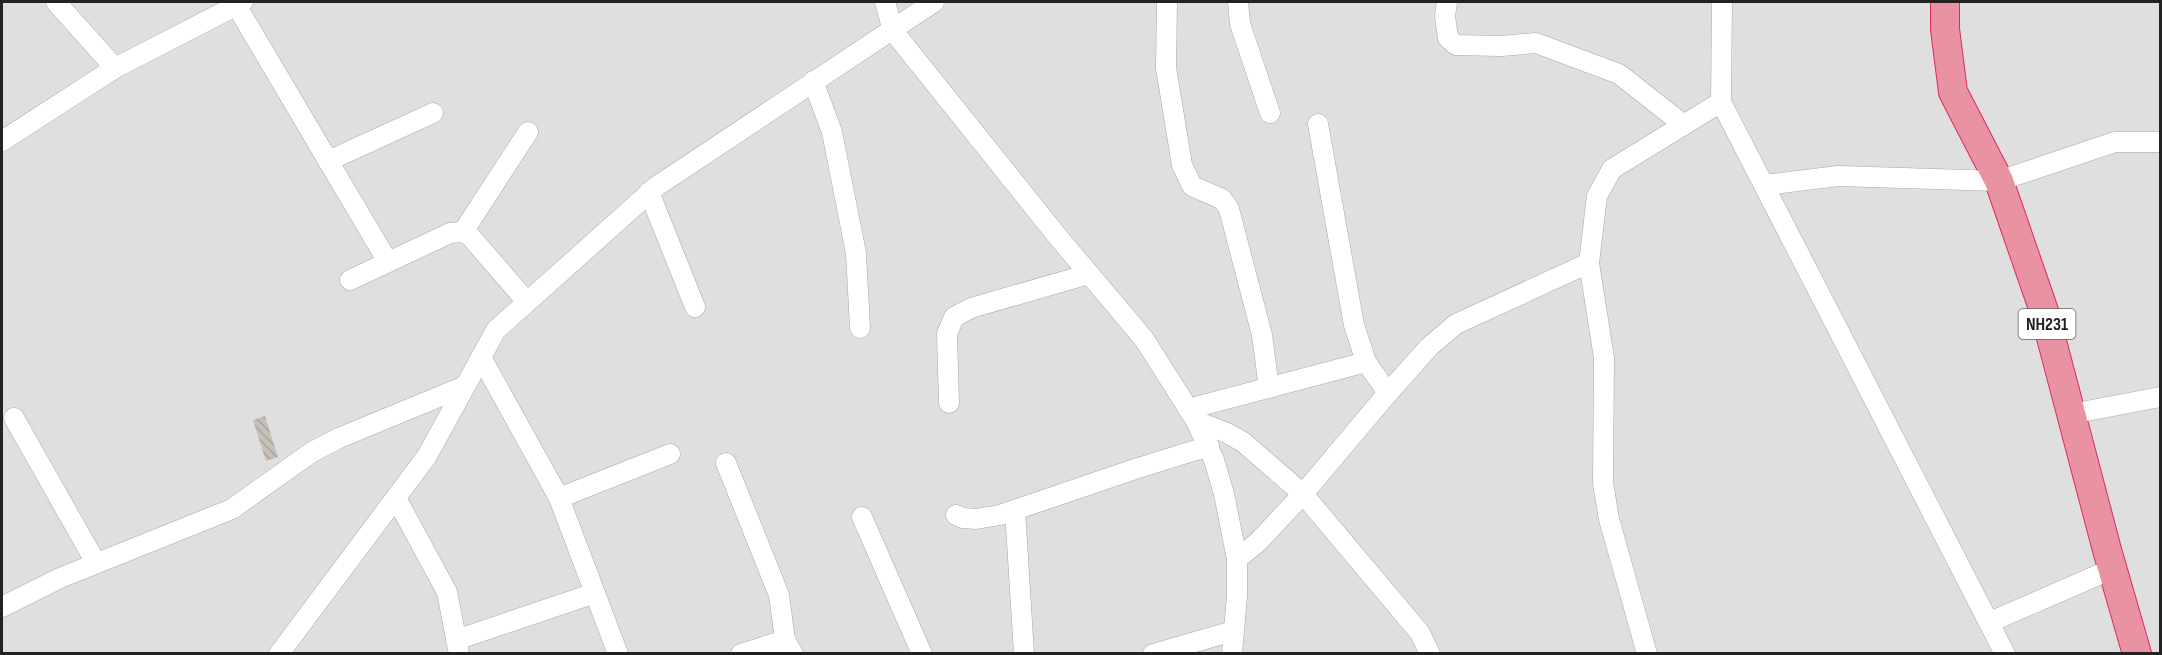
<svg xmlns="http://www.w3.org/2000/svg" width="2162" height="655" font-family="'Sofia Sans Condensed',sans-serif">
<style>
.residential{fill:#e0dfdf}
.building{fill:url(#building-back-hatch)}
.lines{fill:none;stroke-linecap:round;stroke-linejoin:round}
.minor-casing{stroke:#a9a9a9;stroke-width:21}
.highway-casing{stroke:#dc2a67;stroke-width:30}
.minor{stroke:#fff;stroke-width:20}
.highway{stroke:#e892a2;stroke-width:28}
.labels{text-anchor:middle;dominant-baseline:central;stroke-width:6;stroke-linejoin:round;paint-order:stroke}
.shield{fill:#fff;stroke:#646464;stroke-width:1.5}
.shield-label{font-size:18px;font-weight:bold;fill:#222}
</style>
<defs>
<pattern id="building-back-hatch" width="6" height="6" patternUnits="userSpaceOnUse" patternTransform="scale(1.5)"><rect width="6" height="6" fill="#c7bfb8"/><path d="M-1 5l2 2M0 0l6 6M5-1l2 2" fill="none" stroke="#aba49e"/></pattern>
</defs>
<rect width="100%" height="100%" fill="#f2efe9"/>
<rect class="residential" x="2" y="2" width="2158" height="651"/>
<polygon class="building" points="265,416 278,457 266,461 253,420"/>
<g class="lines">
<g class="minor-casing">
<g id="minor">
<polyline points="56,2 115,68"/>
<polyline points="885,2 893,31 1058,237 1144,339 1196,421 1214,460 1224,494 1237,559 1237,596 1232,654"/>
<polyline points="1167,2 1166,68 1182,165 1192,186 1222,199 1229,209 1262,335 1269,388"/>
<polyline points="1238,2 1240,24 1270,113"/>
<polyline points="1447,2 1445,16 1448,38 1456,45 1501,46 1536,43 1619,74 1684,125"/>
<polyline points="1722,2 1721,102 2005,654"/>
<polyline points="236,5 388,262"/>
<polyline points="813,81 832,132 856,253 860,328"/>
<polyline points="1318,124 1354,325 1366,362 1388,393"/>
<polyline points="2,141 115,68 243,2"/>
<polyline points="328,161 433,113"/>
<polyline points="1765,185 1838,176 1999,181 2115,142 2160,142"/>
<polyline points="649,192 695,307"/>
<polyline points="463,232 528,132"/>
<polyline points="350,280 450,233 463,232 470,236 527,302"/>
<polyline points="481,357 559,498 618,654"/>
<polyline points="949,403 947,334 954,317 971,308 1089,274"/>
<polyline points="1188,409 1366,362"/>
<polyline points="2071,414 2160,397"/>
<polyline points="14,418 96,563"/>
<polyline points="1196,421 1227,433 1243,442 1303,494 1420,633 1430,654"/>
<polyline points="726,463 779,595 785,640 793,654"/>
<polyline points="396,498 447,592 459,654"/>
<polyline points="559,498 670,454"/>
<polyline points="1015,510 1024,654"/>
<polyline points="956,515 963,518 976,519 1000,515 1135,469 1209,446"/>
<polyline points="862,517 922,654"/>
<polyline points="1237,559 1258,542 1303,494 1388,393 1429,347 1456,324 1589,263"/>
<polyline points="2,607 60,578 232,509 312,452 339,438 465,386"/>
<polyline points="1990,622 2112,569"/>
<polyline points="456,640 595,593"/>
<polyline points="279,654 427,456 496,330 657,186 934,2"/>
<polyline points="741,654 785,640"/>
<polyline points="1153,654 1233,631"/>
<polyline points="1647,654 1609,519 1603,483 1604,358 1589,263 1597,196 1612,169 1721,102"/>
</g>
</g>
<g class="highway-casing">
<polyline id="highway" points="1945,2 1945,29 1953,92 1999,181 2044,311 2107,550 2137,654"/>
</g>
<use href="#minor" class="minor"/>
<use href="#highway" class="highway"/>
</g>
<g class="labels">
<rect class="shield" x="2018.5" y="309" width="57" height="30" rx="4.5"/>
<g class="shield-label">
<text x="2047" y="324">NH231</text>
</g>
</g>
<rect width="2162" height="655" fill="none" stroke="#222222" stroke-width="6"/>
</svg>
